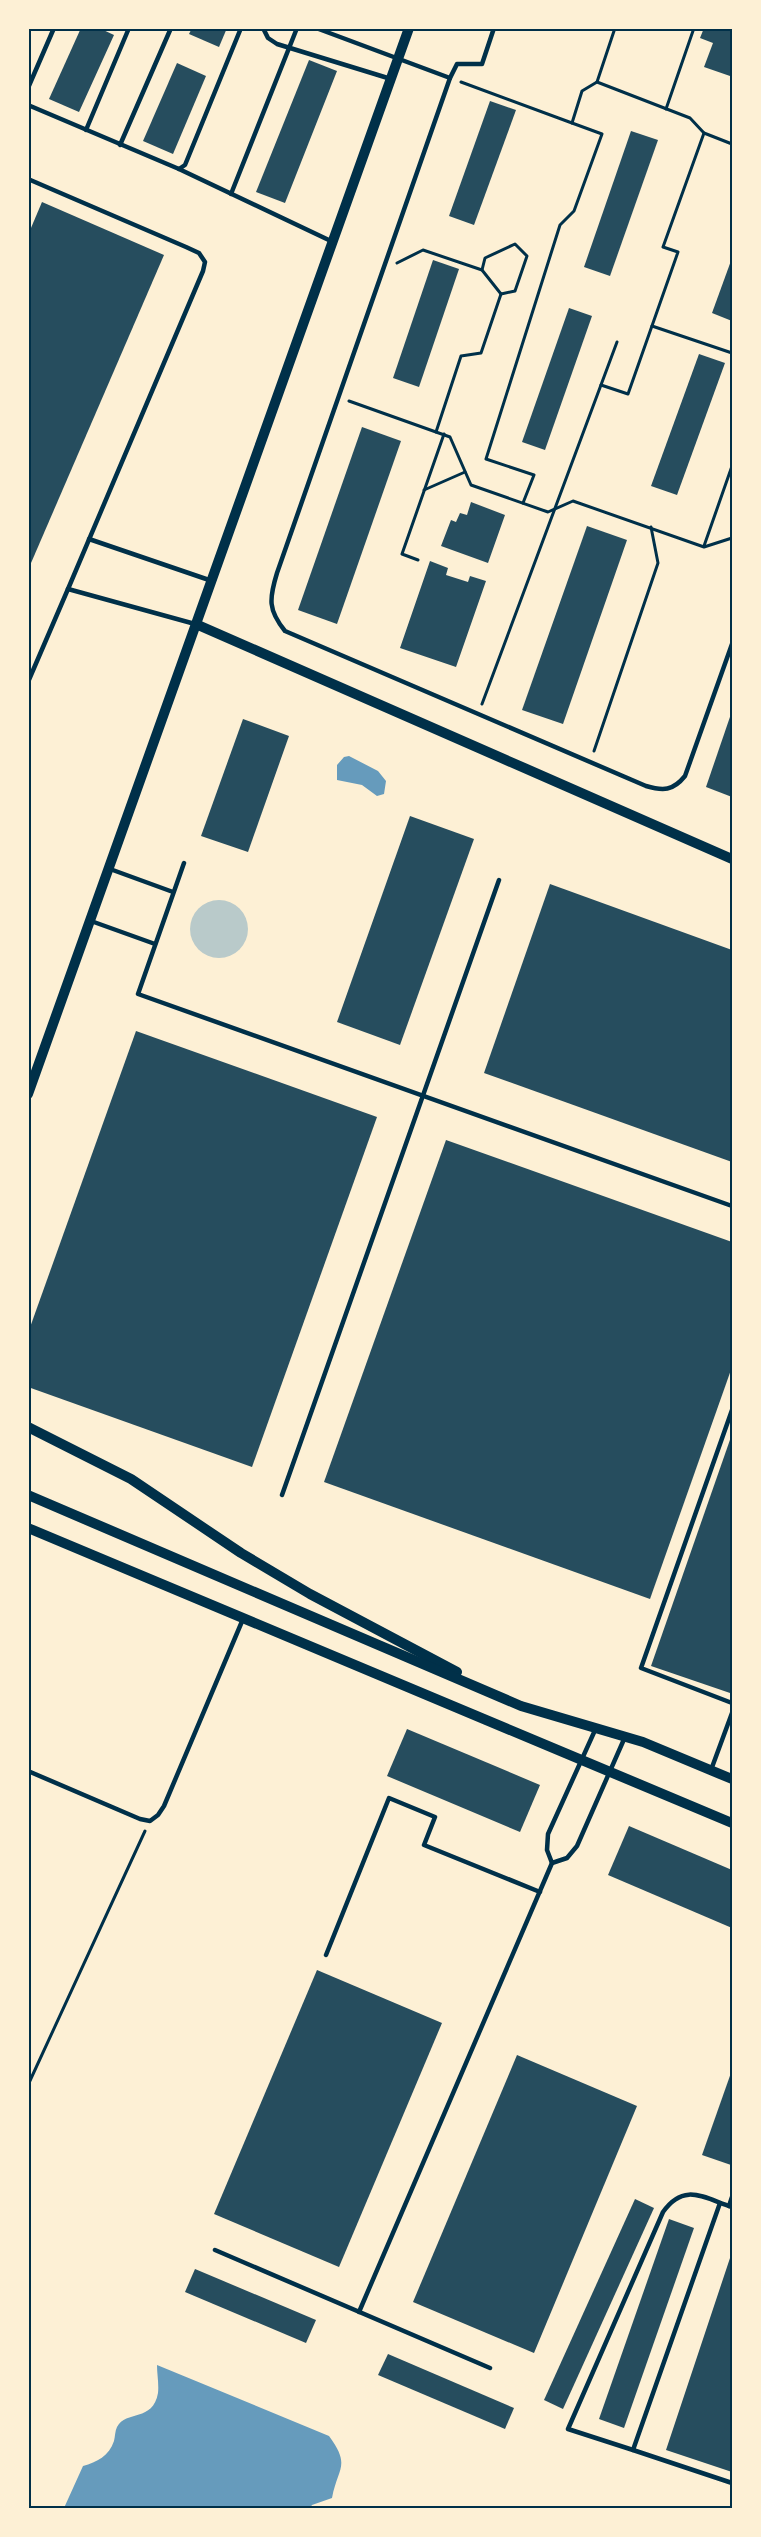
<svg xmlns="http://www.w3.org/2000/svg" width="761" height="2537" font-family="'DM Sans',sans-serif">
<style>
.green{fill:#b9caca}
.water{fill:#669bbc}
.building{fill:#264d5e}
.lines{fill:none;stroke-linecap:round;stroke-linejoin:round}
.path{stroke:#003049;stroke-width:3}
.service{stroke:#003049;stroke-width:4.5}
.tertiary{stroke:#003049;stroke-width:10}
.neatline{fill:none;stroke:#003049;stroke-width:2}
</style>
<rect width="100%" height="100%" fill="#fdf0d5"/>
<circle class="green" cx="219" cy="929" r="29"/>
<g class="water">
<polygon points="349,756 378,771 386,781 384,794 377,796 362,785 337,780 337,765 344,757"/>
<path d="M157 2365 329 2436C351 2466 338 2467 332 2498L312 2505 310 2508H64L83 2466C97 2462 109 2456 114 2441 115 2437 115 2431 117 2427 126 2410 153 2422 158 2393 159 2384 157 2374 157 2365Z"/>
</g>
<g class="building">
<polygon points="81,28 99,28 114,35 79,112 49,99"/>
<polygon points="192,28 227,28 219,47 189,34"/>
<polygon points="704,28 732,28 732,71 730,76 704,67 713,43 700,38"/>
<polygon points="309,60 337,71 285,203 256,192"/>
<polygon points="177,63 206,76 173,154 143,141"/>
<polygon points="490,101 516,110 474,225 449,216"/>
<polygon points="631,131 658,140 610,276 584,267"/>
<polygon points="42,202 164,255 28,570 28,235"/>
<polygon points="732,258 732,321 712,313"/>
<polygon points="433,260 459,269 419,387 393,378"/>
<polygon points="569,308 592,316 545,450 522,442"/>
<polygon points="699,354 725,363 677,495 651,486"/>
<polygon points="362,427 401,441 337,624 298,610"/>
<polygon points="471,502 505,515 488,563 441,546 451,520 456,522 460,513 467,515"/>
<polygon points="587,526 627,540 563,724 522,710"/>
<polygon points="430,561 448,568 446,575 468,582 470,576 486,581 456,667 400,648"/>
<polygon points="732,711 732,797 706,787"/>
<polygon points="243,719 289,736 248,852 201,836"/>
<polygon points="410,816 474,839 400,1045 337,1022"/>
<polygon points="550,884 732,950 732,1162 484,1073"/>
<polygon points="136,1031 377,1117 252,1467 28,1387 28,1333"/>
<polygon points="446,1140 732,1242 732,1367 650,1599 324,1482"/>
<polygon points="732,1434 732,1685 730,1693 651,1666"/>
<polygon points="407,1729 540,1785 520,1832 387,1776"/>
<polygon points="629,1826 732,1870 732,1928 608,1875"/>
<polygon points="317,1970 442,2023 339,2267 214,2214"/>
<polygon points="517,2055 637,2106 534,2353 413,2302"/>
<polygon points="732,2070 732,2162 731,2165 702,2155"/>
<polygon points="635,2199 654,2208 563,2409 544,2400"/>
<polygon points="669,2219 694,2228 624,2428 599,2419"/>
<polygon points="732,2252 732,2472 666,2450"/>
<polygon points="195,2269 316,2320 306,2343 185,2292"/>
<polygon points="388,2354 514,2408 505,2429 378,2375"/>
</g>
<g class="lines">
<g class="path">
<polyline points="461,82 572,123 582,91 597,82 690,118 704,133 732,144"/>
<polyline points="597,82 615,28"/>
<polyline points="666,109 694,28"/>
<polyline points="397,263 423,250 482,270 501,294"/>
<polyline points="482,270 485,258 515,244 527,256 515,291 501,294"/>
<polyline points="652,326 732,353"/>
<polyline points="601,385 628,394 678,252 663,247 704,133"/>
<polyline points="349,401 450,437 471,485 548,512 573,501 704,547 732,538"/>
<polyline points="436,432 461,356 481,353 501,294"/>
<polyline points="424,490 465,472"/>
<polyline points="523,503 534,475 486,459 560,225 574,211 602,134 572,123"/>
<polyline points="704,546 732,466"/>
<polyline points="418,560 402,554 444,434"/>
<polyline points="482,704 617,342"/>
<polyline points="594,751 658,563 651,527"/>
<polyline points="28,2085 145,1831"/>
</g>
<g class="service">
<polyline points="263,28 268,38 277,44 391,79"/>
<polyline points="316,28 450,78"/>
<path d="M494 28 482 64H457L450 78 277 573C269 599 268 610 285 631L646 786C663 791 673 791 685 776L732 644"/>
<polyline points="28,88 54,28"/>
<polyline points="28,105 179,169 185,165 241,28"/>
<polyline points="86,130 129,28"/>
<polyline points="120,145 171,28"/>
<polyline points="179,169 333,242"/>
<polyline points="28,179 186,247 199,253 205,262 203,271 68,589 195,624"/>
<polyline points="231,194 297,28"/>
<polyline points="89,539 212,581"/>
<polyline points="28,682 68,589"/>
<polyline points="184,863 138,994 732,1206"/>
<polyline points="110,869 173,892"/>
<polyline points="91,921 155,944"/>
<polyline points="732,1410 641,1668 732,1703"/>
<polyline points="282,1495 499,880"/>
<polyline points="596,1728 548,1834 547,1850 552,1863 567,1858 577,1846 625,1737"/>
<polyline points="711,1770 732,1713"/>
<polyline points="28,1771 140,1819 150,1821 158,1815 164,1806 243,1619"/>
<polyline points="326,1955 389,1798 435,1817 424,1845 540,1892"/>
<polyline points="720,2203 633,2450 732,2483"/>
<polyline points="729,2206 732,2197"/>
<polyline points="215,2250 490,2368"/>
<polyline points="359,2312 552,1863"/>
<path d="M633 2450 568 2429 663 2212C684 2182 704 2198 732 2207"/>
</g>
<g class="tertiary">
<polyline points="198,625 732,859"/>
<polyline points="28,1094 409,28"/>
<polyline points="28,1427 131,1479 241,1553 310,1594 457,1672"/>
<polyline points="28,1495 521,1706 643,1742 732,1779"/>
<polyline points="28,1528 732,1823"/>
</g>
</g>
<rect width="761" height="2537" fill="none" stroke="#fdf0d5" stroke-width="60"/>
<rect x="30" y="30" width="701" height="2477" class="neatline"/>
</svg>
